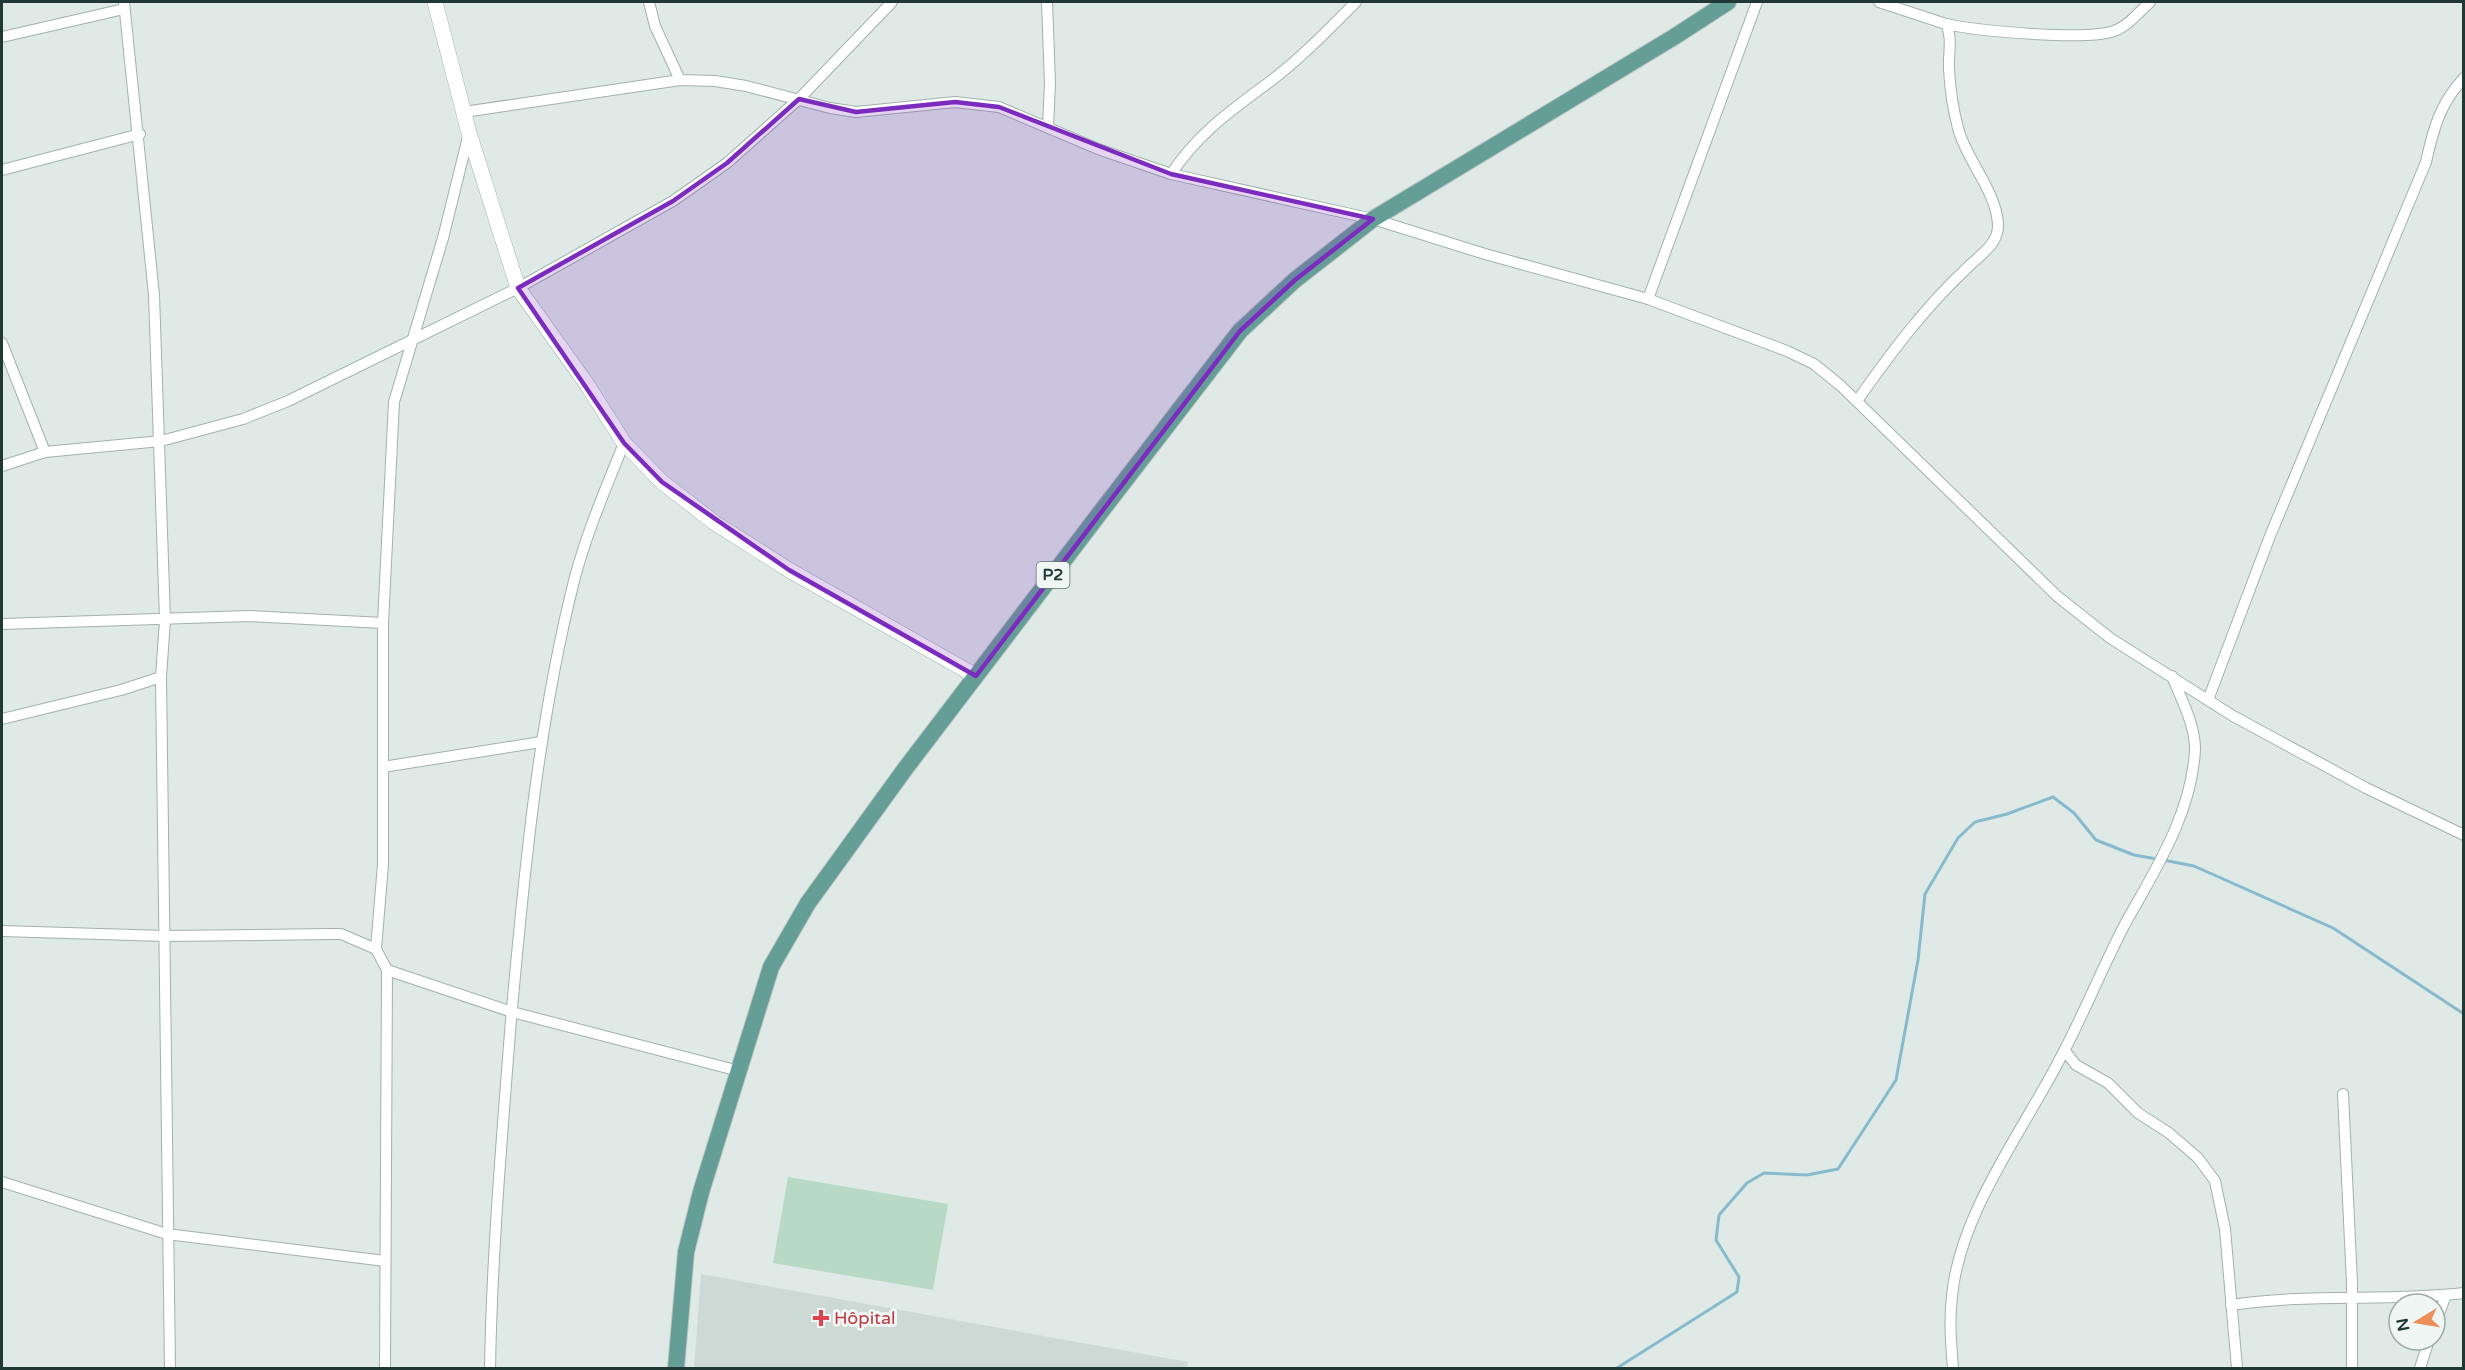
<svg xmlns="http://www.w3.org/2000/svg" width="2465" height="1370" font-family="'Varela Round',sans-serif">
<style>
.built{fill:#cdd9d5}
.green{fill:#b8dac5}
.lines{fill:none;stroke-linecap:round;stroke-linejoin:round}
.stream{stroke:#88bacd;stroke-width:3}
.minor-casing{stroke:#a2b1ad;stroke-width:12}
.secondary-casing{stroke:#9fb5af;stroke-width:16}
.primary-casing{stroke:#bcc4c2;stroke-width:18}
.minor{stroke:#fff;stroke-width:10}
.secondary{stroke:#fff;stroke-width:15}
.primary{stroke:#659e96;stroke-width:16}
.marked{fill:#7b2cbf;fill-opacity:0.2;stroke:#7b2cbf;stroke-width:4.5;stroke-linejoin:round}
.health-dot{fill:#e0444e;stroke:#eff6f4;stroke-width:2}
.labels{text-anchor:middle;dominant-baseline:central;stroke-width:6;stroke-linejoin:round;paint-order:stroke}
.shield{fill:#eff6f4;stroke:#5f726e;stroke-width:1.5}
.shield-label{font-size:16px;font-weight:bold;fill:#213935}
.health-label{font-size:18px;fill:#be3a42;stroke:#eff6f4;text-anchor:start}
</style>
<rect width="100%" height="100%" fill="#dfeae6"/>
<polygon class="built" points="701,1274 1188,1362 1187,1368 694,1368"/>
<polygon class="green" points="788,1177 948,1204 933,1290 773,1263"/>
<g class="lines">
<g class="stream">
<polyline points="2163,860 2194,866 2333,928 2464,1014"/>
<polyline points="1617,1368 1737,1292 1739,1277 1716,1240 1719,1215 1747,1183 1764,1173 1807,1175 1838,1169 1896,1080 1918,960 1925,894 1958,838 1975,822 2007,814 2053,797 2074,813 2096,840 2134,855 2157,859"/>
</g>
<g class="minor-casing">
<g id="minor">
<polyline points="124,2 154,295 165,620 161,677 170,1368"/>
<polyline points="649,2 655,26 680,80"/>
<polyline points="1047,2 1050,83 1048,127"/>
<path d="M1946 24C1978 31 2086 41 2114 31 2128 26 2139 12 2150 2"/>
<polyline points="2,37 124,9"/>
<polyline points="464,112 680,80 715,81 746,86 830,108 856,112 955,102 999,107 1098,149 1171,174 1373,219 1485,254 1648,299 1787,351 1814,364 1841,386 2057,596 2110,638 2233,716 2366,788 2464,835"/>
<polyline points="2,170 140,134"/>
<path d="M1171 174C1200 131 1231 111 1272 80 1302 57 1329 29 1356 2"/>
<polyline points="1648,299 1757,2"/>
<polyline points="2,343 45,452"/>
<path d="M1857 401C1890 354 1925 307 1967 268 1980 255 1999 244 1998 224 1996 190 1966 160 1958 128 1953 109 1950 88 1949 69 1948 53 1953 39 1946 24L1879 2"/>
<polyline points="2,466 45,452 161,441 243,419 288,401 518,288 673,201 727,163 799,99 892,2"/>
<polyline points="2,624 249,616 383,623"/>
<path d="M2208 700 2270 536 2426 162C2433 130 2440 103 2464 78"/>
<polyline points="2,719 121,690 161,677"/>
<polyline points="383,767 541,742"/>
<polyline points="2,931 165,936 331,934 341,934 376,949"/>
<polyline points="387,970 512,1012 739,1071"/>
<polyline points="2065,1051 2076,1065 2108,1083 2138,1113 2169,1133 2198,1158 2215,1181 2225,1229 2237,1368"/>
<polyline points="2343,1094 2352,1283 2352,1368"/>
<polyline points="2,1182 167,1234 385,1261"/>
<path d="M2231 1305C2309 1293 2386 1302 2464 1293"/>
<polyline points="2435,1324 2446,1295"/>
<polyline points="385,1368 387,970 376,949 383,864 383,623 394,402 443,238 469,133"/>
<path d="M490 1368C492 1252 502 1136 511 1020 524 873 538 724 574 581 586 534 606 488 624 443"/>
<path d="M1953 1368C1951 1344 1949 1320 1952 1296 1960 1211 2026 1127 2064 1051 2086 1009 2103 966 2125 924 2155 870 2192 814 2195 749 2195 724 2181 699 2172 676"/>
<polyline points="2420,1368 2429,1340"/>
</g>
</g>
<g class="secondary-casing">
<polyline id="secondary" points="435,2 469,133 518,288 586,383 624,443 662,482 715,523 789,570 976,676"/>
</g>
<g class="primary-casing">
<polyline id="primary" points="676,1368 686,1252 701,1192 771,967 808,903 905,769 1103,509 1240,331 1295,280 1373,219 1674,37 1728,2"/>
</g>
<use href="#minor" class="minor"/>
<use href="#secondary" class="secondary"/>
<use href="#primary" class="primary"/>
</g>
<path class="marked" d="M799 99 856 112 955 102 999 107 1171 174 1373 219 1295 280 1240 331 976 676 789 570 662 482 624 443 518 288 673 201 727 163Z"/>
<path class="health-dot" d="M818 1309h6v6h6v6h-6v6h-6v-6h-6v-6h6z"/>
<g class="labels">
<rect class="shield" x="1036.5" y="562" width="33" height="26" rx="4.5"/>
<g class="shield-label">
<text x="1053" y="575">P2</text>
</g>
<g class="health-label">
<text x="834" y="1318">Hôpital</text>
</g>
</g>
<rect width="2465" height="1370" fill="none" stroke="#213935" stroke-width="6"/>
<g transform="translate(2417 1322) rotate(259)"><circle r="28" fill="#eff6f4" stroke="#9daaa8" stroke-width="1.5"/>
<path d="M0-4.5L10 22L0 15L-10 22Z" fill="#ec8f5a"/>
<text y="-9" font-size="16" font-weight="bold" text-anchor="middle" fill="#213935">N</text>
</g>
</svg>
